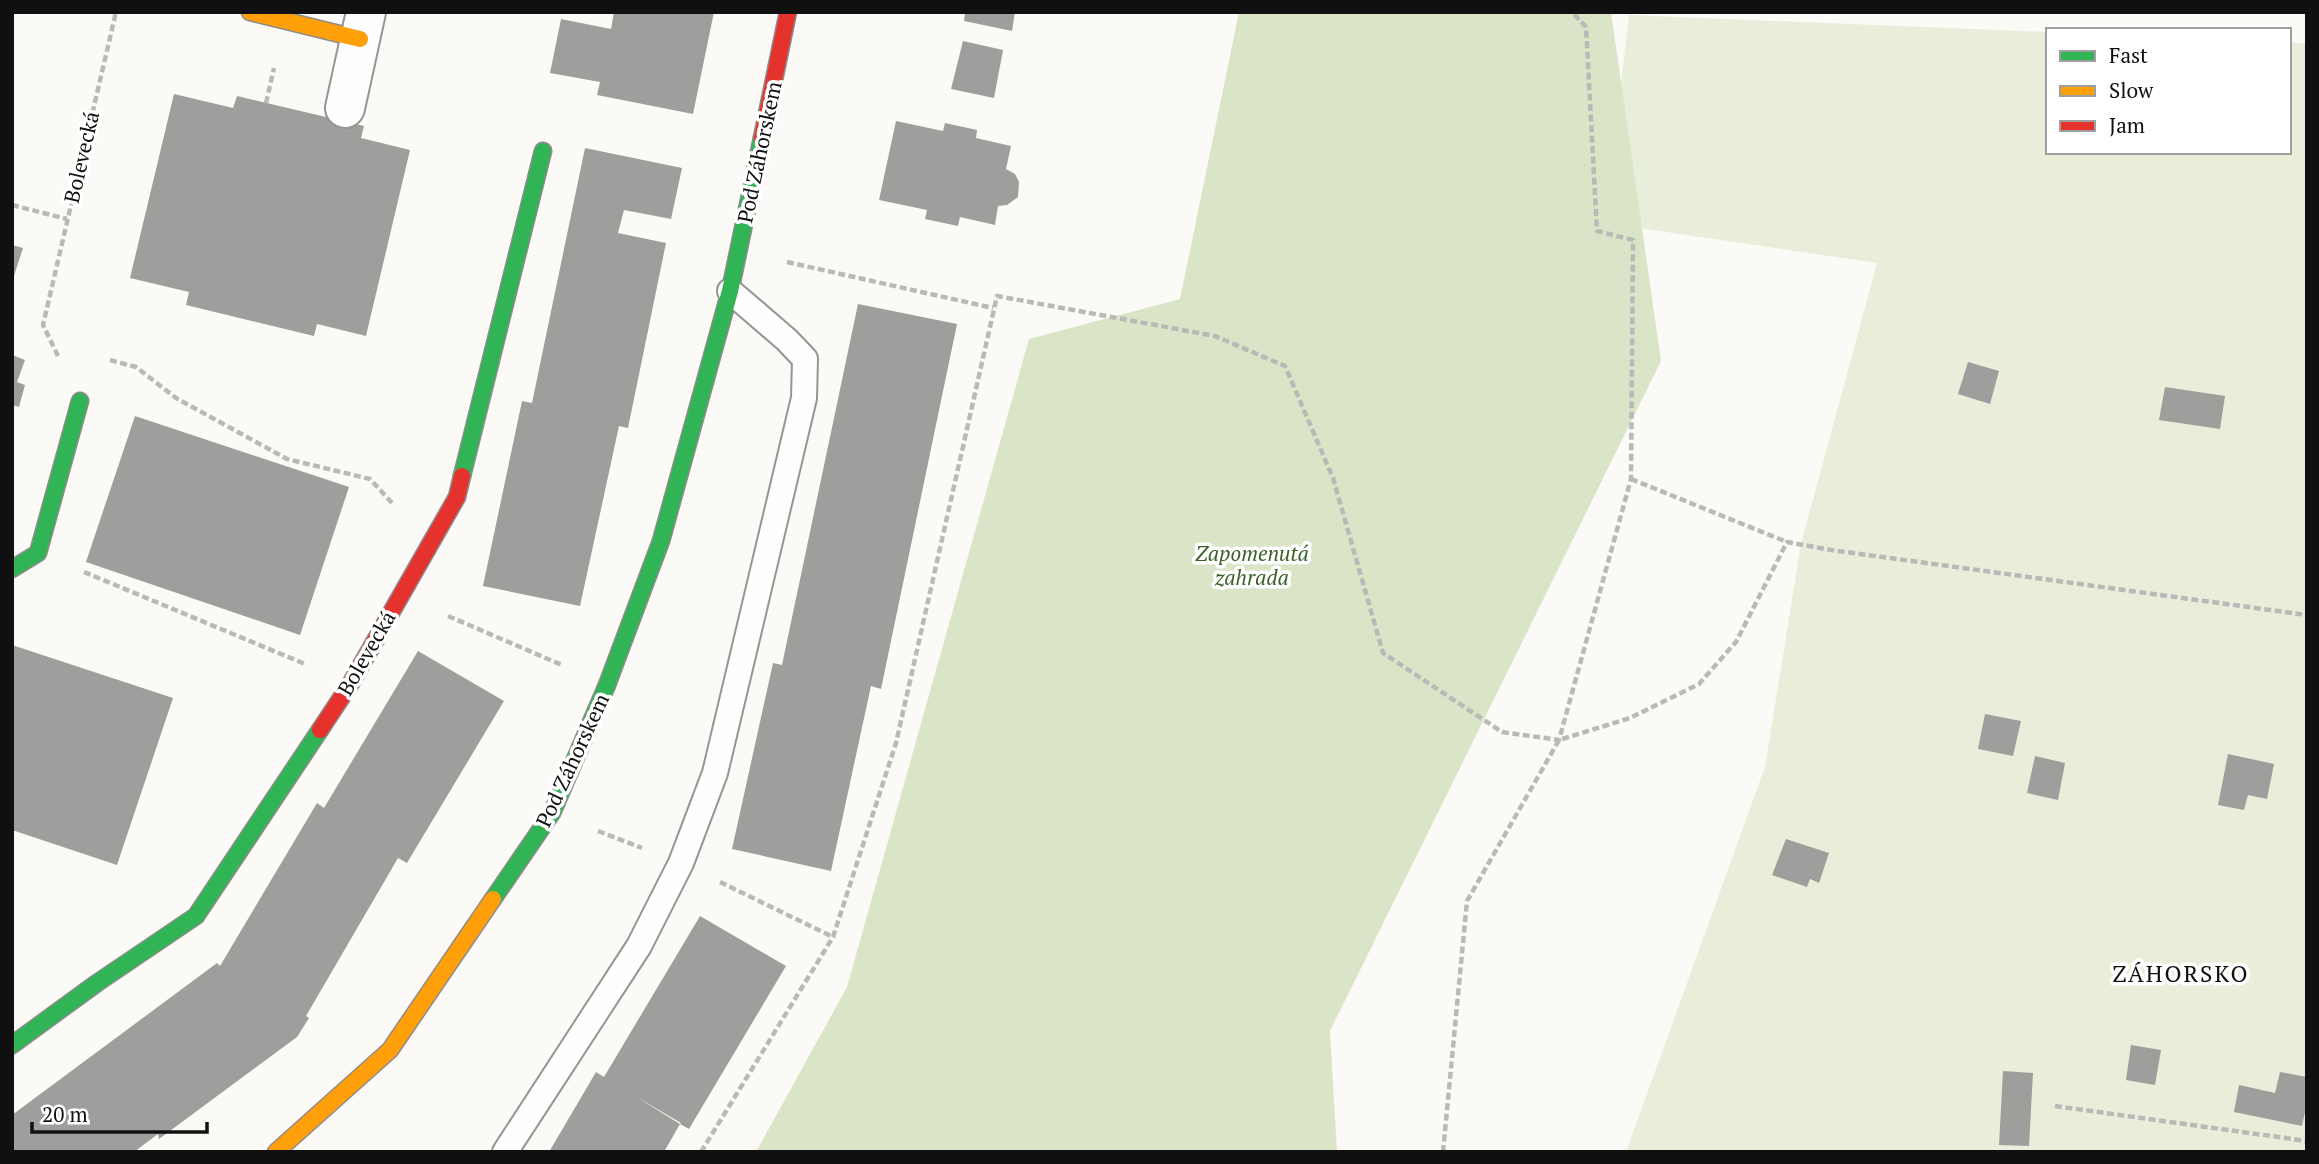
<svg xmlns="http://www.w3.org/2000/svg" width="2319" height="1164" font-family="'PT Serif',serif">
<style>
.green{fill:#e8eed9}
.forest{fill:#dae5c8}
.building{fill:#a09e9c;fill-rule:evenodd}
.lines{fill:none;stroke-linecap:round;stroke-linejoin:round}
.lane-casing{stroke:#969594;stroke-width:28}
.street-casing{stroke:#969594;stroke-width:42}
.fast-casing{stroke:#8d8c8b;stroke-width:19}
.slow-casing{stroke:#8d8c8b;stroke-width:19}
.jam-casing{stroke:#8d8c8b;stroke-width:19}
.path{stroke:#b9b9b8;stroke-width:4.5;stroke-dasharray:7 3.5;stroke-linecap:butt}
.lane{stroke:#fffefe;stroke-width:24}
.street{stroke:#fffefe;stroke-width:38}
.fast{stroke:#30b455;stroke-width:16}
.slow{stroke:#ff9f0a;stroke-width:16}
.jam{stroke:#e5322d;stroke-width:16}
.labels{text-anchor:middle;dominant-baseline:central;stroke-width:7;stroke-linejoin:round;paint-order:stroke}
.street-label{font-size:21px;fill:#101010;stroke:#fff}
.park-label{font-size:21px;font-style:italic;fill:#3a6127;stroke:#fff}
.neighbourhood-label{font-size:23px;letter-spacing:2px;fill:#101010;stroke:#fff}
</style>
<rect width="100%" height="100%" fill="#fcfaf7"/>
<polygon class="green" points="1629,15 2048,32 2048,152 2289,152 2289,43 2307,43 2307,1152 1626,1152 1765,767 1801,544 1877,263 1605,223"/>
<polygon class="forest" points="1239,12 1611,12 1661,361 1330,1031 1337,1152 756,1152 847,987 1029,339 1180,299"/>
<g class="building">
<polygon points="614,12 714,12 693,114 597,95 600,82 550,73 561,19 611,29"/>
<polygon points="965,12 1015,12 1012,31 964,21"/>
<polygon points="963,41 1003,50 994,98 951,89"/>
<polygon points="174,94 233,108 237,96 364,126 361,138 410,150 366,336 317,324 314,336 186,305 189,292 130,278"/>
<polygon points="896,121 943,131 945,123 977,130 976,138 1011,146 1006,169 1015,174 1019,182 1018,197 1007,205 998,206 995,225 960,217 958,226 925,219 927,210 879,200"/>
<polygon points="585,148 682,168 671,219 624,210 618,233 666,243 628,428 619,426 580,606 483,586 522,401 532,403"/>
<polygon points="12,245 23,248 13,279 12,279"/>
<polygon points="858,304 957,324 881,689 871,686 831,871 732,849 773,663 782,665"/>
<polygon points="12,355 25,360 17,382 25,385 19,407 12,405"/>
<polygon points="1968,362 1999,371 1990,404 1958,394"/>
<polygon points="2165,387 2225,396 2220,429 2159,420"/>
<polygon points="135,416 349,487 300,635 86,562"/>
<polygon points="12,645 173,698 117,865 12,830"/>
<polygon points="418,651 504,701 407,863 398,858 306,1016 309,1018 297,1037 159,1139 158,1134 134,1152 12,1152 12,1115 217,963 220,966 317,803 324,808"/>
<polygon points="1985,714 2021,721 2013,756 1978,749"/>
<polygon points="2228,754 2274,764 2267,799 2248,795 2244,810 2218,805"/>
<polygon points="2035,756 2065,763 2058,800 2027,793"/>
<polygon points="1786,839 1829,853 1819,883 1810,879 1807,887 1772,875"/>
<path d="M700 916 786 966 689 1129 680 1124 664 1152H549L596 1072 604 1077ZM635 1096 681 1123 680 1124Z"/>
<polygon points="2131,1045 2161,1050 2155,1085 2126,1080"/>
<polygon points="2003,1071 2033,1073 2029,1146 1999,1145"/>
<polygon points="2280,1072 2307,1077 2307,1103 2302,1126 2234,1112 2239,1085 2275,1093"/>
</g>
<g class="lines">
<g class="lane-casing">
<polyline id="lane" points="505,1152 639,946 681,863 715,773 804,398 805,359 787,340 730,291"/>
</g>
<g class="street-casing">
<polyline id="street" points="345,108 366,12"/>
</g>
<g class="fast-casing">
<g id="fast">
<polyline points="462,476 543,151"/>
<polyline points="12,569 38,553 80,401"/>
<polyline points="493,899 552,813 607,685 661,541 730,291 762,138"/>
<polyline points="12,1045 97,983 196,916 320,730"/>
</g>
</g>
<g class="slow-casing">
<g id="slow">
<polyline points="250,12 360,39"/>
<polyline points="276,1152 390,1050 493,899"/>
</g>
</g>
<g class="jam-casing">
<g id="jam">
<polyline points="762,138 788,12"/>
<polyline points="320,730 351,683 457,497 462,476"/>
</g>
</g>
<g class="path">
<polyline points="266,103 274,68"/>
<polyline points="12,205 67,219"/>
<polyline points="787,262 993,308"/>
<polyline points="58,356 43,325 116,12"/>
<polyline points="110,360 136,367 176,398 287,459 370,479 393,504"/>
<polyline points="1631,479 1787,542"/>
<polyline points="84,572 305,664"/>
<polyline points="448,616 562,665"/>
<polyline points="598,831 642,848"/>
<polyline points="720,882 833,937"/>
<polyline points="2055,1106 2307,1141"/>
<polyline points="701,1152 833,937 896,743 997,296 1215,336 1285,366 1333,478 1383,653 1502,732 1559,740 1631,479 1633,240 1597,231 1586,27 1572,12"/>
<polyline points="1443,1152 1467,901 1559,740 1630,718 1699,684 1736,642 1787,542 1831,550 2307,615"/>
</g>
<use href="#lane" class="lane"/>
<use href="#street" class="street"/>
<use href="#fast" class="fast"/>
<use href="#slow" class="slow"/>
<use href="#jam" class="jam"/>
</g>
<g class="labels">
<g class="street-label">
<text transform="translate(759 152) rotate(-78)">Pod Záhorskem</text>
<text transform="translate(81 157) rotate(-77)">Bolevecká</text>
<text transform="translate(366 653) rotate(-60)">Bolevecká</text>
<text transform="translate(572 760) rotate(-65)">Pod Záhorskem</text>
</g>
<g class="park-label">
<text x="1252" y="553">Zapomenutá<tspan x="1252" dy="24">zahrada</tspan></text>
</g>
<g class="neighbourhood-label">
<text x="2181" y="973">ZÁHORSKO</text>
</g>
</g>
<rect width="2319" height="1164" fill="none" stroke="#101010" stroke-width="28"/>
<rect x="2046" y="28" width="245" height="126" fill="#ffffff" stroke="#9f9f9f" stroke-width="2"/>
<rect x="2060" y="51" width="35" height="10" fill="#30b455" stroke="#9f9f9f" stroke-width="2"/>
<text x="2109" y="63" font-size="21" fill="#101010">Fast</text>
<rect x="2060" y="86" width="35" height="10" fill="#ff9f0a" stroke="#9f9f9f" stroke-width="2"/>
<text x="2109" y="98" font-size="21" fill="#101010">Slow</text>
<rect x="2060" y="121" width="35" height="10" fill="#e5322d" stroke="#9f9f9f" stroke-width="2"/>
<text x="2109" y="133" font-size="21" fill="#101010">Jam</text>
<path d="M32 1122v10h175v-10" fill="none" stroke="#101010" stroke-width="3.5"/>
<text x="42" y="1122" font-size="21" fill="#101010" stroke="#ffffff" stroke-width="5" paint-order="stroke">20 m</text>
</svg>
